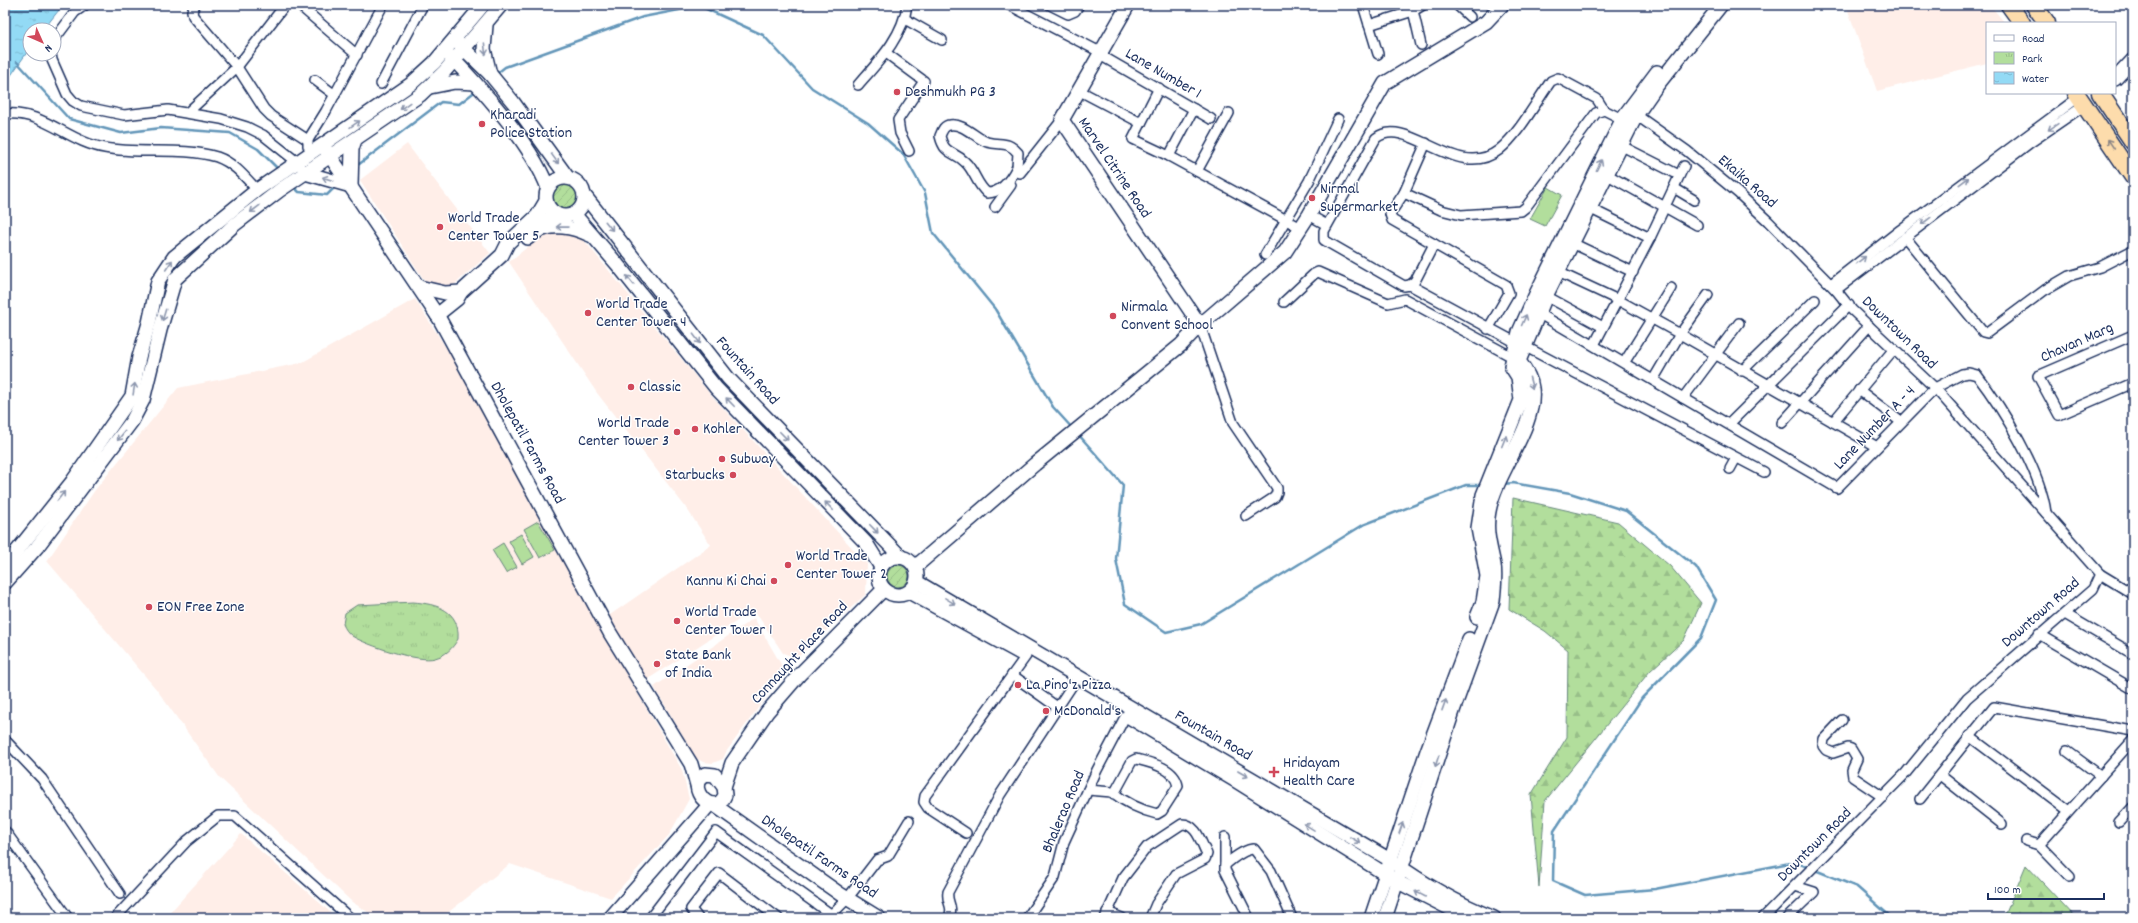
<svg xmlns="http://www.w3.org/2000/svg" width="2138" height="923" font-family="Dekko,sans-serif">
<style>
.built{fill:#ffeee8}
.forest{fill:url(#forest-firs);stroke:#66867d}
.park{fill:url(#park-tufts);stroke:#66867d}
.garden{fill:url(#garden-furrows);stroke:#66867d}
.pitch{fill:#b2de9c;stroke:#66867d}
.water{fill:url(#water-ripples);stroke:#6396b9}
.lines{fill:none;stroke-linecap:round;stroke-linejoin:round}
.stream{stroke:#6396b9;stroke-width:2.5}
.street-casing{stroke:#1b2f5e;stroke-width:12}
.secondary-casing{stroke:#1b2f5e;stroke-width:16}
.highway-casing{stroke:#1b2f5e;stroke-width:19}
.street{stroke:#fff;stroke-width:9}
.secondary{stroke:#fff;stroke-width:13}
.highway{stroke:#fddcac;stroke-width:16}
.oneway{stroke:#8d97ae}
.oneway2{stroke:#8c8685}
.poi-dot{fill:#d1495b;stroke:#fff;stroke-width:1.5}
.labels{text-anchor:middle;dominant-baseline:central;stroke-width:3;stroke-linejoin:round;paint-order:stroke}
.street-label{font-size:16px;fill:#1b2f5e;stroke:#fff}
.poi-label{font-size:16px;fill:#1b2f5e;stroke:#fff;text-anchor:start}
</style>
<defs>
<pattern id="forest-firs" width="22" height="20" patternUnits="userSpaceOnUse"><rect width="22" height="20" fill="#b2de9c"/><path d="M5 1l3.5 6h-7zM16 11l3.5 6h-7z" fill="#98bf89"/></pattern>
<pattern id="park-tufts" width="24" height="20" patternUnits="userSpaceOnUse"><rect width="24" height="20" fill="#b2de9c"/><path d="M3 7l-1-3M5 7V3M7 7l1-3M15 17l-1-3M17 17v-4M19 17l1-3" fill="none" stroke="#98bf89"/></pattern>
<pattern id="garden-furrows" width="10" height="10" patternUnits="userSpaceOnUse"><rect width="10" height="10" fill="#b2de9c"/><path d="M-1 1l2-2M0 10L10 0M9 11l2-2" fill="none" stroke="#98bf89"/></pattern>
<pattern id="water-ripples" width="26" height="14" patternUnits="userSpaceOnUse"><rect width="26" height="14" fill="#93daf5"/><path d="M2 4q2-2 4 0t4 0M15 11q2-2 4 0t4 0" fill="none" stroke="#7ebbd4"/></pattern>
</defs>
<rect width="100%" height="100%" fill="#fff"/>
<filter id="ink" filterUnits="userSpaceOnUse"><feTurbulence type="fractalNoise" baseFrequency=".025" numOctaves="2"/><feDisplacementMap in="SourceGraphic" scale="8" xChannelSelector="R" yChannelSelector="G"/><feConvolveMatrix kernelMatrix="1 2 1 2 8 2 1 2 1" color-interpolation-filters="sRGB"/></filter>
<g filter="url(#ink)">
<g class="built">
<polygon points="1846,5 1990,5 2005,23 1987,23 1987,63 1877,91"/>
<polygon points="407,144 490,253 437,300 360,180"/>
<polygon points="564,231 583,239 710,394 867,564 866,594 797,658 783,653 754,610 642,683 607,617 711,545 687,509 597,393 509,262 546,232"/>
<polygon points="415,299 450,354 514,467 599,626 682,770 689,799 669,835 611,898 510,864 441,918 377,918 352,902 220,778 157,690 47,561 95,490 178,388 301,363"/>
<polygon points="754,618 785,671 726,752 723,759 713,763 703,762 693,756 691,749 654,687"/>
<polygon points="241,834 337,918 165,918"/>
</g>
<g class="forest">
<polygon points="1513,498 1618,522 1670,566 1701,603 1684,640 1650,671 1545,801 1539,887 1531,795 1567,737 1568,650 1545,631 1509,609"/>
<polygon points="2026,865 2076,918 2004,918"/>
</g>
<path class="park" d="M413 602C437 604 460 610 458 639 452 649 446 655 435 658 420 663 366 645 352 636 348 633 345 629 343 624L345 613 357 605Z"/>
<g class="garden">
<circle cx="566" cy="196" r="13"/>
<circle cx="898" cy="576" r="11"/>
</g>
<g class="pitch">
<polygon points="1548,187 1562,195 1545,226 1530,219"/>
<polygon points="538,521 555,550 540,558 524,529"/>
<polygon points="521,534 534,557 522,564 509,541"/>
<polygon points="503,543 517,567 506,573 492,550"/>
</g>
<polygon class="water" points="5,5 63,5 43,30 30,30 30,48 5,84"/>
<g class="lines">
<g class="stream">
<polyline points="17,62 69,119 121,133 161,128 230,133 258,149 279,170"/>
<polyline points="495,75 505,67 643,17 700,6 763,35 812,88 868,123 903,154 925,193 933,233 995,309 1053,407 1073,429"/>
<polyline points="358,165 441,102 459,104 477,90"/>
<polyline points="293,186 299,192 327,195 336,186"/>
<polyline points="1078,434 1123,485 1116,559 1125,604 1166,632 1201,624 1363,525 1466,485 1482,485"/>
<polyline points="1503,484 1513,483 1570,493 1626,511 1696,567 1716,600 1701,638 1642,698 1554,831 1553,881 1585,895 1655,889 1795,862 1810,868"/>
<polyline points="1815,870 1857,887 1892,918"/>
</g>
<g class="street-casing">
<g id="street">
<polyline points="195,5 192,11 193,16 237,67 264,109 271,116 308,140"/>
<polyline points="299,5 357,55"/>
<polyline points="1009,5 1102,53"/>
<polyline points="1050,5 1068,14 1075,11 1079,5"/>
<polyline points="1363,5 1378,54"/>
<polyline points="1457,5 1470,17"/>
<polyline points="1412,6 1421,45"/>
<polyline points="905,19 942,40"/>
<polyline points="1369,25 1413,11 1423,5"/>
<polyline points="54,40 75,12 85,5"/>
<polyline points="886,53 924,81 898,120 900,133 909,151"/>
<polyline points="51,54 52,60 67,94 73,101 81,106 124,115 168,110 221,119 247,127 263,135 297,162 301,167"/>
<polyline points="1100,55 1211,119"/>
<polyline points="315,80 335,95"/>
<polyline points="381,84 423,5"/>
<path d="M858 85C878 62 903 37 907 5"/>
<polyline points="1159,88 1133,139 1169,156 1301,228"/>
<polyline points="1080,91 1141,123"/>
<polyline points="1632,112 1687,151 1738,193 1768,221 1836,290 1852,310 1935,388 2100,574 2133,594"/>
<polyline points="187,113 237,67 285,5"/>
<path d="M5 114C43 110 68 142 105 148 142 155 180 146 217 157 234 163 245 177 257 190"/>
<polyline points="1620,145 1679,175"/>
<polyline points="308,146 308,140 326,111 383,5"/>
<polyline points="1169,156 1194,109"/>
<path d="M1017 167 1018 153C1007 140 1001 146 987 142 975 138 964 123 950 125 944 125 942 131 940 136 945 156 953 150 965 162 975 171 976 184 987 193 1002 193 1011 179 1017 167L1023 169"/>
<polyline points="1197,171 1229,113"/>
<polyline points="1020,173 1062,120"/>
<polyline points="1606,174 1697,225"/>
<polyline points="1674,188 1694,200"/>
<polyline points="1404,193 1426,143"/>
<polyline points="995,207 1011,185"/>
<polyline points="1589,208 1650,238"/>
<polyline points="1309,215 1327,225"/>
<polyline points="1905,237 1983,332 1987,333 2045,290 2069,276 2100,267 2133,250"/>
<polyline points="1572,243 1633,272"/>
<polyline points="1434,244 1506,285 1509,293 1488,329"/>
<polyline points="1265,255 1309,181 1338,119"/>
<polyline points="1558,272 1618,300 1680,334 1877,447"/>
<polyline points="1831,284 1900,230 2079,97"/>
<polyline points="1410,285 1415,281 1434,244 1392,220 1390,214 1404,193 1441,210 1461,215 1521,211 1526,207 1596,113 1604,110 1622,119"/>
<polyline points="1836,290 2031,142 2085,105"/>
<polyline points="1546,296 1603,327"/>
<polyline points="1284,302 1314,274 1318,272 1388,303 1405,299 1518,360"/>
<path d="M1538 313 1837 488 1935 388 1962 374 1969 373 1977 375C2003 409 2041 471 2046 513"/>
<polyline points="1200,325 1233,423 1277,488 1277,492 1275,497 1246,516"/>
<polyline points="2133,335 2038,376 2059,415 2133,383"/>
<path d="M1515 342 1410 285 1404 286 1329 243 1324 240V231L1376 138C1408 114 1457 183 1499 150 1519 134 1536 102 1551 81L1558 78 1597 99 1604 110"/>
<polyline points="1594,345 1650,238 1684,166"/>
<polyline points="1524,346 1764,472"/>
<polyline points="1624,363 1671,288"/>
<polyline points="1742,371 1815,300"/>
<polyline points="1653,380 1680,334 1708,295"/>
<polyline points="1859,390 1901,422"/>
<polyline points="1683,398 1739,323"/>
<polyline points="1833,422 1894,349"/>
<polyline points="1782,423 1869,326"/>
<polyline points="1729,424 1849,305"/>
<polyline points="1730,469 1736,458"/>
<polyline points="2065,614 2133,654"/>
<polyline points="2039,634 2133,689"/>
<polyline points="1012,675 1057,707"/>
<polyline points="1842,720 1824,739 1823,746 1826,750 1833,753 1848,748 1851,749 1857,759 1852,770 1853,777 1883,797"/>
<polyline points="1969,736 2069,811"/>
<polyline points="5,740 42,779 120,894"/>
<polyline points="2067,751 2101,776"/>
<polyline points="1940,775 2002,824"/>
<path d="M1088 790 1112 792C1126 803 1140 810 1157 814L1162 811 1178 786C1175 768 1152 763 1136 759L1132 761 1114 794"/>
<polyline points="1920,799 1994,707 2133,731"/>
<polyline points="2119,822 2133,807"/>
<polyline points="5,831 68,918"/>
<polyline points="966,833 928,808 924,802 925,796 1026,656"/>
<polyline points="2026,841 2039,845 2133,740"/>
<polyline points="2039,845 2070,877"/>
<polyline points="1225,865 1225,837"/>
<polyline points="1107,912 1122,918"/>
<polyline points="115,918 187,841 218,816 235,816 350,918"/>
<polyline points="650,918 716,832 836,918"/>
<polyline points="698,918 691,909 719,873 778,918"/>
<polyline points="828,918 847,899 877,860 888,856 909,821"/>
<path d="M949 918C954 905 946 903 948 892L1000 795 1073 684"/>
<polyline points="1027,918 1055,877 1064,842 1097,770 1126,715"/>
<path d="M1105 918 1123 878 1147 847 1182 824C1197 824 1201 843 1207 854L1205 859 1176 874 1156 904 1150 918"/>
<path d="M1249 918 1225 870V865C1232 859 1244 849 1254 849L1271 871 1292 918"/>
<polyline points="1763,918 1905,774 1967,698 2093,589 2100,574"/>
<polyline points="1787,918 1814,892 1795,886"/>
</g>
</g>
<g class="secondary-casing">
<g id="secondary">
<polyline points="1128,5 1062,120 1200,325"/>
<polyline points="486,25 484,49 490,74"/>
<polyline points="458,43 490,74 513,102 568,178"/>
<path d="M449 55C483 90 531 143 548 188"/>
<polyline points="2115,79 2133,60"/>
<polyline points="430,87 455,82 475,83"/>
<polyline points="326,150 439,318 610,633 691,764 697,785"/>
<polyline points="305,173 351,186 352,149 355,140"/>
<circle cx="565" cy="197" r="19"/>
<polyline points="584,195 728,378 901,557"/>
<polyline points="574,214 617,264 716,388 866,543 881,567"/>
<path d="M536 232C554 223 572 227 590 235"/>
<polyline points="528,238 545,221 558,215"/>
<polyline points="419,287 445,293 461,292"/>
<polyline points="437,315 457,299 461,292 502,255 508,243 537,216 546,201"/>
<circle cx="898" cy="576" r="19"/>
<polyline points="5,566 72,482 132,396 139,357 149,323 158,281 174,257 257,190 411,84 434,63 483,5"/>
<polyline points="915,567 1035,464 1181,345 1200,325 1285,252 1309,215 1385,83 1486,22 1502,5"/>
<path d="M917 582 1390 860C1423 883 1455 903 1494 918"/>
<polyline points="5,583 37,547 132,421 143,400 160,330 175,279 234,225 280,190 420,95 444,72 501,5"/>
<polyline points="909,592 1022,654"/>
<polyline points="1477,617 1483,602 1487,576 1478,528 1483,495 1521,400 1518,377 1511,366 1519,332 1536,294 1624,116 1657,72"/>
<polyline points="1129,717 1236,781 1398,882 1468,918"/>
<path d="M705 774 715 775 724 787 725 795C717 815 693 798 698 781Z"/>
<polyline points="724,787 732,763 767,712 799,675 884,589"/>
<polyline points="713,804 840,894 879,918"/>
<polyline points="610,918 710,804"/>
<polyline points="1371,918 1427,751 1469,639"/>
<path d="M1385 918 1454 708 1493 601C1494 589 1496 577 1494 565 1490 546 1485 530 1489 511 1496 472 1537 426 1532 388 1531 378 1525 369 1519 361L1546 296 1637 114 1655 88 1721 5"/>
</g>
</g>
<g class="highway-casing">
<g id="highway">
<polyline points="2009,5 2022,23"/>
<polyline points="2034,5 2047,23"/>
<polyline points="2076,93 2133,177"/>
<polyline points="2100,93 2133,142"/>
</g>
</g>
<use href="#street" class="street"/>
<use href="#secondary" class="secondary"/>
<use href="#highway" class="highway"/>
</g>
<defs><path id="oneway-shaft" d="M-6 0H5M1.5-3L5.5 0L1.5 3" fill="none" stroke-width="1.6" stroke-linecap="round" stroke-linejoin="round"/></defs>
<g class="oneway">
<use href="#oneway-shaft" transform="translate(485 49) rotate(84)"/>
<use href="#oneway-shaft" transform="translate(405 106) rotate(144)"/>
<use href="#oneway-shaft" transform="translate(355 124) rotate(-34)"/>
<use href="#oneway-shaft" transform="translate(2053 127) rotate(146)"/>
<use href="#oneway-shaft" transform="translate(555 159) rotate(54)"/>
<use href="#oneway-shaft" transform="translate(1599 165) rotate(-64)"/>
<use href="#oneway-shaft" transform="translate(328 179) rotate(-162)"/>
<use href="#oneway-shaft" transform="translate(1964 181) rotate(-37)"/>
<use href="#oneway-shaft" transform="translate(255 209) rotate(143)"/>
<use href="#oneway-shaft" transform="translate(1926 221) rotate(143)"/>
<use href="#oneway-shaft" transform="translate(609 226) rotate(51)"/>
<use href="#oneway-shaft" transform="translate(562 227) rotate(-179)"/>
<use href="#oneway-shaft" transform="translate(1861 260) rotate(-38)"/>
<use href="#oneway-shaft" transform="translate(169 265) rotate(-56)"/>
<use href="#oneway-shaft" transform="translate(630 280) rotate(-129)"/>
<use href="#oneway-shaft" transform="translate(164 315) rotate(107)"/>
<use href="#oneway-shaft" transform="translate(1524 320) rotate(-66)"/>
<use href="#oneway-shaft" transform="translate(697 339) rotate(53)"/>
<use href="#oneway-shaft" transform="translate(1531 383) rotate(75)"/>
<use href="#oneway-shaft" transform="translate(134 389) rotate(-81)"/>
<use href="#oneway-shaft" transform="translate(730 402) rotate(-134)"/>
<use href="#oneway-shaft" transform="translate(121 436) rotate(128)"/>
<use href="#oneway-shaft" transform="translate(784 436) rotate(46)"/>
<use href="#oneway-shaft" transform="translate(1504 441) rotate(-68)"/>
<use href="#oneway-shaft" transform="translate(61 496) rotate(-52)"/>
<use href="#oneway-shaft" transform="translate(829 506) rotate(-134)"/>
<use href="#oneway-shaft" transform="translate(874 529) rotate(46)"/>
<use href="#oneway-shaft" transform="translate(950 601) rotate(31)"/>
<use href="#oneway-shaft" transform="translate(1444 705) rotate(-70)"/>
<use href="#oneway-shaft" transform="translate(1437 761) rotate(108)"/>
<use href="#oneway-shaft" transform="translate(1243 774) rotate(30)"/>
<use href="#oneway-shaft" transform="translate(1309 827) rotate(-148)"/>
<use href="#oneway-shaft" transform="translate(1401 828) rotate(-71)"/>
<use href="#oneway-shaft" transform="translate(1355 840) rotate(30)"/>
<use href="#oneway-shaft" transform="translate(1420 894) rotate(-152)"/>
</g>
<use class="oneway2" href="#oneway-shaft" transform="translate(2111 144) rotate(-124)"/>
</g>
<g class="poi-dot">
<circle cx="897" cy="92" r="4"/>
<circle cx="482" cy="124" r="4"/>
<circle cx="1312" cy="198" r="4"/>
<circle cx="440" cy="227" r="4"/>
<circle cx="588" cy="313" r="4"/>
<circle cx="1113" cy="316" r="4"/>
<circle cx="631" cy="387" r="4"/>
<circle cx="695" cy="429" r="4"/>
<circle cx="677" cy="432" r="4"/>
<circle cx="722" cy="459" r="4"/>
<circle cx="733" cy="475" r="4"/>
<circle cx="788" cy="565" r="4"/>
<circle cx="774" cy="581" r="4"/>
<circle cx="149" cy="607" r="4"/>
<circle cx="677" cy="621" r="4"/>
<circle cx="657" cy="664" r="4"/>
<circle cx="1018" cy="685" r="4"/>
<circle cx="1046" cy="711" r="4"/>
<path d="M1272 766h4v4h4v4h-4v4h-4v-4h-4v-4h4z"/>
</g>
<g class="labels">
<g class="street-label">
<text transform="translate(1163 74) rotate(30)">Lane Number 1</text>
<text transform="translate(1114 168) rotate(56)">Marvel Citrine Road</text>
<text transform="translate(1747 182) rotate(41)">Ekaika Road</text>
<text transform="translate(1899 333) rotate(44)">Downtown Road</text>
<text transform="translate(2077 343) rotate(-24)">Chavan Marg</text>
<text transform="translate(747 371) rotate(48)">Fountain Road</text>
<text transform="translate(1875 428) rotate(-46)">Lane Number A - 4</text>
<text transform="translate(527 443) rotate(61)">Dholepatil Farms Road</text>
<text transform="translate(2041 613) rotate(-41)">Downtown Road</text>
<text transform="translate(800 653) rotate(-47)">Connaught Place Road</text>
<text transform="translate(1213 736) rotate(30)">Fountain Road</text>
<text transform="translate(1064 812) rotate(-67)">Bhalerao Road</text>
<text transform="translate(1815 845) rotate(-45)">Downtown Road</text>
<text transform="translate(819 857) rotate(34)">Dholepatil Farms Road</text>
</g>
<g class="poi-label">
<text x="905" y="92">Deshmukh PG 3</text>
<text x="490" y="115">Kharadi<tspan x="490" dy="18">Police Station</tspan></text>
<text x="1320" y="189">Nirmal<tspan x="1320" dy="18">Supermarket</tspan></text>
<text x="448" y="218">World Trade<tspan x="448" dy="18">Center Tower 5</tspan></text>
<text x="596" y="304">World Trade<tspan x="596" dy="18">Center Tower 4</tspan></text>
<text x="1121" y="307">Nirmala<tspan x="1121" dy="18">Convent School</tspan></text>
<text x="639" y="387">Classic</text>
<text x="669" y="423" text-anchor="end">World Trade<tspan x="669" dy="18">Center Tower 3</tspan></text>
<text x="703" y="429">Kohler</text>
<text x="730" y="459">Subway</text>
<text x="725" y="475" text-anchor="end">Starbucks</text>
<text x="796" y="556">World Trade<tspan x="796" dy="18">Center Tower 2</tspan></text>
<text x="766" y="581" text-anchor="end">Kannu Ki Chai</text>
<text x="157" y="607">EON Free Zone</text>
<text x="685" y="612">World Trade<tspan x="685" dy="18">Center Tower 1</tspan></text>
<text x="665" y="655">State Bank<tspan x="665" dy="18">of India</tspan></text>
<text x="1026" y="685">La Pino'z Pizza</text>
<text x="1054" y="711">McDonald's</text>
<text x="1283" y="763">Hridayam<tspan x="1283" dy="18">Health Care</tspan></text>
</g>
</g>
<rect width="2138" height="923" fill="none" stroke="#fff" stroke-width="20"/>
<rect x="10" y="10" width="2118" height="903" fill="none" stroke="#1b2f5e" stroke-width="1.5" filter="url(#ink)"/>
<rect x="1986" y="22" width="130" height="72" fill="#ffffff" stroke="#a4acbf"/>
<rect x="1994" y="35" width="20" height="6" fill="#ffffff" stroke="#a4acbf"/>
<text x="2022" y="42" font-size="12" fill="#1b2f5e">Road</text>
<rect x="1994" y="52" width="20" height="12" fill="url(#park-tufts)" stroke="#a4acbf"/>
<text x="2022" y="62" font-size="12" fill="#1b2f5e">Park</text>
<rect x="1994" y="72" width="20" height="12" fill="url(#water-ripples)" stroke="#a4acbf"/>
<text x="2022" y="82" font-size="12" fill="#1b2f5e">Water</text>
<g transform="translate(42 42) rotate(135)"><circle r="19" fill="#ffffff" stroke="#a4acbf"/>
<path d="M0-3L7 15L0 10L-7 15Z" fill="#d1495b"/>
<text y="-6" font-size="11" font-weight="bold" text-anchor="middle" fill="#1b2f5e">N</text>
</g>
<path d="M1988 893v6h116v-6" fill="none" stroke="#1b2f5e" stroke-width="2"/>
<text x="1994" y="893" font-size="12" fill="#1b2f5e" stroke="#ffffff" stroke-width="3" paint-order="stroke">100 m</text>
</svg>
